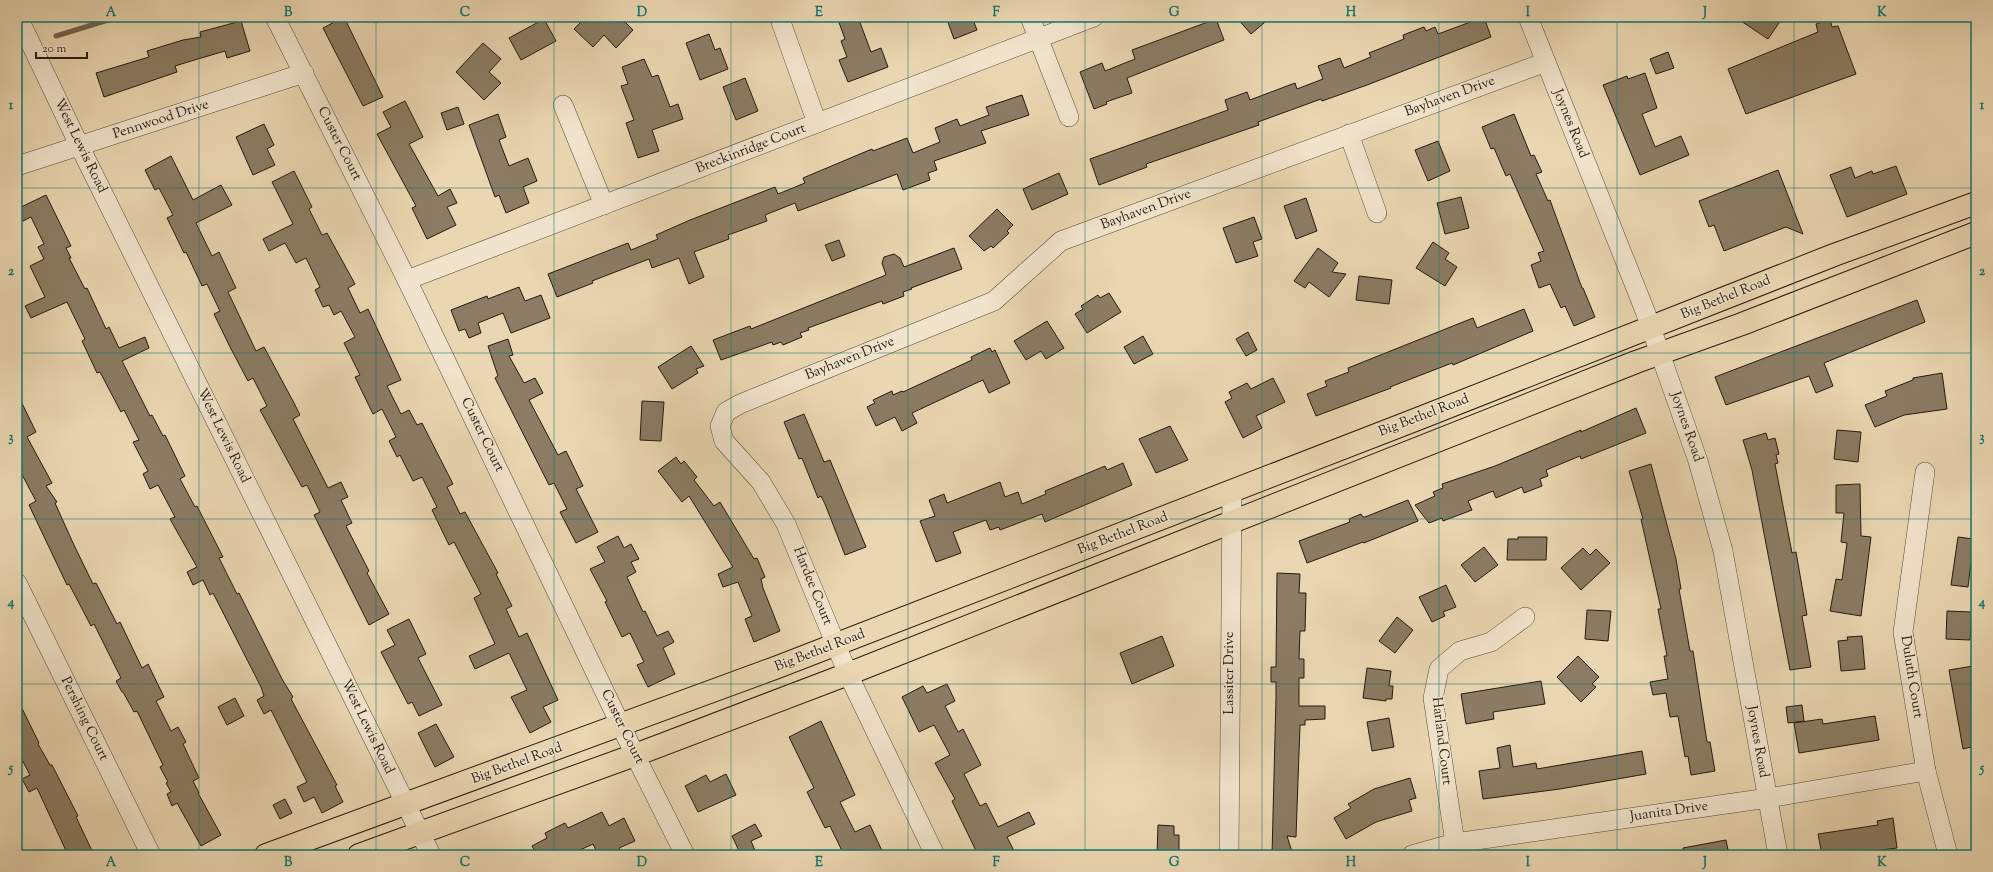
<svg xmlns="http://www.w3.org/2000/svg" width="1993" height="872" font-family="'Sorts Mill Goudy',serif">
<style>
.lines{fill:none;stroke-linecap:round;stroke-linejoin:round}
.stream{stroke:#73644f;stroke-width:5}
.building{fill:#8b7c63;stroke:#241a0f}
.minor-casing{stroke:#564938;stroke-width:20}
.major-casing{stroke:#241a0f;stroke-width:24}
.minor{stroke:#f1e4cc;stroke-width:19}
.major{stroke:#ead6b1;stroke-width:22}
.grid{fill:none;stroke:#0f766e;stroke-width:1;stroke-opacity:0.55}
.labels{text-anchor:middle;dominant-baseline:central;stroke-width:3;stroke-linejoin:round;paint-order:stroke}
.street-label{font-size:14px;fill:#241a0f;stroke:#f1e4cc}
.neatline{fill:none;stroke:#0f766e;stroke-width:1.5}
.grid-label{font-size:13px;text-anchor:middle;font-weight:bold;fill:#0f766e}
</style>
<rect width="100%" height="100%" fill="#ead6b1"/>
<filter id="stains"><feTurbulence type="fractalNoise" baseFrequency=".005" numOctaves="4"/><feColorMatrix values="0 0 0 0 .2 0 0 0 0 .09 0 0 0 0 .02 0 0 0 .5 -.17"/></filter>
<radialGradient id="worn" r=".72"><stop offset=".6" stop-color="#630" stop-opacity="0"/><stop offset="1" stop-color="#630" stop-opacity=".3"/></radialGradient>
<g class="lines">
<polyline class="stream" points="56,36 118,17"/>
</g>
<g class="building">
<polygon points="344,17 383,97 363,106 323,28"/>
<polygon points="586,17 620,17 633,30 616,48 604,35 593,47 574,29"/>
<polygon points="837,17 858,17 871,52 881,48 888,67 848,82 839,60 847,57 841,41 845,39"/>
<polygon points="946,17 972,17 977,30 954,39"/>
<polygon points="1236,17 1271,17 1251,34"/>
<polygon points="1484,17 1491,37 1367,85 1322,101 1321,99 1258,122 1259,125 1146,164 1147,167 1099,185 1090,159 1228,110 1225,100 1247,92 1250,100 1295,83 1297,89 1323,79 1318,66 1340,58 1344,68 1371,57 1369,53 1404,39 1403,35 1424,27 1426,31 1435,27 1438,34"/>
<polygon points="1735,17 1783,17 1768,39"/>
<polygon points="544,19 556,41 521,60 509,38"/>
<polygon points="1216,19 1224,40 1127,78 1132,93 1106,102 1107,104 1094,109 1080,72 1102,63 1105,71 1135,59 1132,50"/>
<polygon points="1830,19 1832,27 1838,26 1856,74 1746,114 1728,69 1818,32 1816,24"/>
<polygon points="241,21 250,51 227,58 225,51 191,61 175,66 177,72 104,97 96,73 149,57 147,51 183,40 201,37 200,32"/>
<polygon points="709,34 715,50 720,48 728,69 700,80 686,43"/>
<polygon points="483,43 501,59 489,72 501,83 484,100 456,72"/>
<polygon points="1668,52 1674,68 1656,74 1650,59"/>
<polygon points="644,59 652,77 658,75 670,107 678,104 683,119 652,130 659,151 638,158 626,123 634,120 621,86 628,84 622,67"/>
<polygon points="1645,73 1657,108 1642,114 1655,147 1681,136 1689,155 1640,175 1603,85 1627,76 1628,79"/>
<polygon points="745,78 758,111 736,120 723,87"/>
<polygon points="1022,95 1029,115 981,131 986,143 934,161 937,170 928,173 930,180 903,190 897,174 798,211 795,203 765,215 767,221 728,235 729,239 694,252 704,277 689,284 679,258 652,268 649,259 592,281 593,283 557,297 548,274 628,243 631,250 658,239 656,235 690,220 775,187 778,194 805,183 803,178 872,149 873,151 907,138 913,153 940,142 935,128 957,119 960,126 989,115 986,107"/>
<polygon points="405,101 423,137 409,144 438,196 450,189 457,203 447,207 456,225 427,239 412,208 416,206 377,134 391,127 383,112"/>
<polygon points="458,107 464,124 447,130 441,113"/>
<polygon points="498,114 506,137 499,140 509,166 528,158 537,181 523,187 529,203 506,213 499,195 495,197 469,125"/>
<polygon points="1514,114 1531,156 1534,155 1542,172 1536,174 1548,201 1550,200 1582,288 1583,288 1595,317 1574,326 1565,306 1561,308 1550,284 1539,288 1531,265 1541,261 1538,253 1544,251 1510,174 1506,176 1494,148 1491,149 1482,127"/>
<polygon points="264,124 274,145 267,149 275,165 253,175 236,137"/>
<polygon points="1438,141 1450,171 1428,181 1415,150"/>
<polygon points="171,156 193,200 221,185 232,205 196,223 212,256 219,252 236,288 228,292 256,351 264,347 294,403 300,415 293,419 328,488 341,482 348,497 341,500 352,523 346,526 369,571 367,573 389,614 369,625 314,515 320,512 307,485 302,487 260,410 267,406 253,378 248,381 230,347 214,314 220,311 207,284 202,286 186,252 184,253 167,218 173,215 159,188 155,190 145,170"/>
<polygon points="1896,166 1907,194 1847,217 1830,175 1851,167 1855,178 1872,171 1873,174"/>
<polygon points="1778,170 1803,234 1786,227 1724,251 1714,225 1709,227 1699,201"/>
<polygon points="294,171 312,207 309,209 322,235 327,233 355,284 348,288 360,313 368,309 401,380 387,386 401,414 409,410 417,425 422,423 453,484 447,487 460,514 465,512 498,573 496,574 512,606 506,609 519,637 527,633 558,700 543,707 551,722 530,733 511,697 527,690 509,653 475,669 469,656 495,644 474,598 481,594 454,542 449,545 432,510 437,507 422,477 413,481 400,455 397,457 389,441 396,437 382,409 373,414 355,377 360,375 344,343 355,337 341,311 334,315 329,305 323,307 315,290 320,287 306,258 296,263 285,243 269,251 263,239 293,224 272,182"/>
<polygon points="1059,173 1068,194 1032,210 1023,189"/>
<polygon points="46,195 71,246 66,248 71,258 69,258 85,289 87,288 106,329 109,327 119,348 145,337 149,348 122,361 150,416 152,415 163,436 165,435 185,476 180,479 195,507 197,506 223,557 219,558 237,594 239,593 282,679 293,697 291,699 337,785 335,786 343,802 322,813 314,797 304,802 297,787 307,782 271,710 264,714 257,700 264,696 261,687 213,593 210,595 203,580 193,585 187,572 197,567 170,519 175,517 158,485 150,489 143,474 148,471 133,442 139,440 124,410 121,412 100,372 97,373 82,341 85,339 67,302 31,318 25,306 45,297 30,266 44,259 38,247 44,244 31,217 23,221 17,209"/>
<polygon points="1461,197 1469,228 1445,234 1437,203"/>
<polygon points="1306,198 1317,231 1296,239 1284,206"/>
<polygon points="997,209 1013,225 1007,231 1009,233 993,248 991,246 984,251 969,236"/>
<polygon points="1254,217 1262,239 1253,242 1258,256 1236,263 1223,228"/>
<polygon points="839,240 845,256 832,261 825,245"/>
<polygon points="1433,242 1449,253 1445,259 1457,267 1445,286 1416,268"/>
<polygon points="954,248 962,269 911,288 912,289 903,292 904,296 883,304 882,301 808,328 809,330 800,333 802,337 783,345 781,342 773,345 772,342 721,360 713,340 750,326 751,329 886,275 882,263 884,257 894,254 900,258 904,267"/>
<polygon points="1318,248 1338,263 1332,272 1346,274 1329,297 1309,282 1305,288 1294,281"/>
<polygon points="1359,276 1392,280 1389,304 1356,300"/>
<polygon points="519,287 525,301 541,295 550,318 511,333 503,313 478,323 481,333 469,338 465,329 459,331 451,310 487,296 488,299"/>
<polygon points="1109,293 1121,312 1087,333 1075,314 1083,309 1081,306 1098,295 1100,298"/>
<polygon points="1917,300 1925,322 1824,363 1833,386 1816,393 1809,376 1726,405 1715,377"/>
<polygon points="1524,309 1533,331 1453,365 1452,363 1390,387 1391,388 1316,416 1307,394 1327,386 1325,381 1349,372 1348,368 1473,318 1477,328"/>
<polygon points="1047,321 1064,348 1046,359 1041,351 1026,360 1014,341"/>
<polygon points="1248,332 1257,350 1246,356 1236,339"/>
<polygon points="1143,336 1153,354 1134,364 1124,347"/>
<polygon points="508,339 513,355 509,356 524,383 535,378 543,393 529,400 558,455 566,451 583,486 576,489 598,532 576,543 560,512 567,509 554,483 549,485 495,378 498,376 488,346"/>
<polygon points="691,346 704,366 696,369 698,373 672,389 658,367"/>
<polygon points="990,348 992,352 995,350 1010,383 989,393 983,380 974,384 912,413 917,423 902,431 895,417 876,426 867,407 875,403 873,400 892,391 893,395 902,391 903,392 972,360 971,357"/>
<polygon points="1942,373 1947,409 1904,415 1875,427 1865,405 1887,396 1885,391 1913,380 1913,378"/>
<polygon points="1273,378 1285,402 1256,416 1262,428 1243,438 1225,402 1232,398 1229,392 1247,383 1251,389"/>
<polygon points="17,393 36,432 27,437 52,483 46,486 57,502 55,503 73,543 93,584 96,583 117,624 120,622 142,668 148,664 164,697 156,701 171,731 178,727 186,742 183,744 199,778 193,781 199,793 198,793 221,835 201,846 177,803 172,806 167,794 171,792 166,783 168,782 160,767 163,765 137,711 134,712 123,692 122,692 116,681 121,678 94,624 91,626 69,584 67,585 29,505 36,501 17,465"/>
<polygon points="642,401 664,402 661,441 640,440"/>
<polygon points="1636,408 1646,433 1581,459 1580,456 1546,470 1548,476 1540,479 1542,486 1524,493 1522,487 1496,498 1493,491 1468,501 1472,510 1443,521 1442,518 1429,523 1415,505 1435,496 1433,492 1443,488 1442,484 1495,466 1581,430 1581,432"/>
<polygon points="804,414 824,462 830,460 866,547 845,555 825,504 821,496 818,498 802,458 799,459 784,422"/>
<polygon points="1170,426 1188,460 1156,473 1139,439"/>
<polygon points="1837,430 1861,432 1858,462 1834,459"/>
<polygon points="1766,433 1768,440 1775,438 1779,454 1776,455 1778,463 1775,464 1792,553 1796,552 1807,615 1802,616 1811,667 1790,670 1752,470 1743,440"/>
<polygon points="676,457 681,464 684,461 697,477 694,480 714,506 720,502 754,559 757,558 765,577 761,579 763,588 780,631 754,642 745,619 752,616 738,582 723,587 718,574 733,567 689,496 682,502 658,471"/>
<polygon points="1123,463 1132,485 1045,522 1042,514 1000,530 999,527 990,530 986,520 953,532 961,553 936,562 920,521 935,516 929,500 944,494 947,503 1000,482 1005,497 1018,492 1022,504 1046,494 1045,491 1105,466 1107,470"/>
<polygon points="1651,464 1676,559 1681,589 1679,589 1690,651 1693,651 1707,742 1710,742 1715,771 1691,775 1688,756 1685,757 1678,716 1670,717 1666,693 1653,695 1650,682 1668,679 1664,656 1667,656 1658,609 1661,609 1641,519 1643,519 1629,471"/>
<polygon points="1860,484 1861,536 1871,537 1861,616 1830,611 1836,579 1842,580 1847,543 1841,542 1844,513 1836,513 1836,485"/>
<polygon points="1408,500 1418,521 1364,543 1363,542 1307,563 1299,541 1350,522 1349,519 1361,514 1363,517 1365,517"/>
<polygon points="618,536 624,548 631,544 639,559 631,562 636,572 627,577 643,612 645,611 657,636 668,631 674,642 663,648 675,674 648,687 637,665 644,662 630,633 622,637 605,602 607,601 590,569 605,562 597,547"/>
<polygon points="1518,537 1547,537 1546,560 1507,560 1508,539 1518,539"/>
<polygon points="1958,537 1974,539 1968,587 1951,585"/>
<polygon points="1484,547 1498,565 1475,582 1461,565"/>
<polygon points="1583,548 1590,555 1596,549 1610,563 1581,590 1561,568"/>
<polygon points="1277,573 1300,574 1299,593 1306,593 1305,631 1300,631 1299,659 1304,659 1304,678 1299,678 1299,706 1325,706 1325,719 1305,720 1305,725 1300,725 1296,837 1287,836 1293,855 1272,855 1276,697 1276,682 1271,682 1271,667 1276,667"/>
<polygon points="1446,585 1456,607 1443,612 1445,616 1432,622 1419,597"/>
<polygon points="1587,610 1611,611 1608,641 1585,639"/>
<polygon points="1947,611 1972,612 1970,640 1946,639"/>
<polygon points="1397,617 1413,630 1395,653 1379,641"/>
<polygon points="409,619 426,654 418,658 442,705 419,716 412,702 408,704 381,652 395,645 387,630"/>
<polygon points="1162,636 1174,666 1132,684 1120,653"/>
<polygon points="1862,636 1865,669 1841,671 1838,641 1848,640 1847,637"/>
<polygon points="1578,656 1599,677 1592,684 1596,687 1581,702 1557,677"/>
<polygon points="1973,666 1976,683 1976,746 1963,749 1949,670"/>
<polygon points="1367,668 1391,671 1389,686 1393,686 1392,699 1386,699 1386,701 1363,698"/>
<polygon points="1541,681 1545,704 1493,712 1494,719 1466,724 1461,694"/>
<polygon points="947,684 955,701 945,706 958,732 963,729 981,765 964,774 980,806 986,803 998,827 1029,812 1035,824 1007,837 1016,855 978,855 952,801 955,799 935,763 950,755 934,725 919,732 902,697 923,686 927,693"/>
<polygon points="17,698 39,743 38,744 50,765 52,765 78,816 76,817 94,855 68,855 37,788 29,792 22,779 30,775 17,750"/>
<polygon points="235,698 244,716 227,725 218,707"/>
<polygon points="1802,705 1804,721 1788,723 1786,707"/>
<polygon points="1875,716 1879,740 1799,753 1794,723 1822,719 1823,724"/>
<polygon points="1389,718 1394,747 1372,751 1367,722"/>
<polygon points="821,721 855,795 840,802 855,832 870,825 884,855 844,855 830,826 825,828 807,792 814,788 789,737"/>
<polygon points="436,724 454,757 435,767 418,733"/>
<polygon points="1510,745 1513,767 1536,763 1537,769 1642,751 1646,774 1560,789 1483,799 1479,771 1500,768 1497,748"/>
<polygon points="726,774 736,795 698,812 685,786 706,775 710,782"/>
<polygon points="1410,778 1416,798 1409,800 1412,811 1376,822 1346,839 1334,818 1351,808 1348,804 1374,789"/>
<polygon points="285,799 292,813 280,819 273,805"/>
<polygon points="602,812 609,826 624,818 635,841 619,848 622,855 598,855 593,844 569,855 537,855 532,846 547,838 545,833 565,823 568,828"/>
<polygon points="1893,818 1897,848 1840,855 1822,855 1818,834 1878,825 1877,821"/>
<polygon points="755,824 762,836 751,841 757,855 741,855 732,836"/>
<polygon points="1158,825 1174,826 1174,835 1179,835 1179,855 1157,855"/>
<polygon points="1726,840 1729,855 1683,855 1683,848"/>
</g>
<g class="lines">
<g class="minor-casing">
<g id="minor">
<polyline points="18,17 80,147 431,855"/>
<polyline points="275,17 407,280 635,755 685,855"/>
<polyline points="1030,17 1069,117"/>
<polyline points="1528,17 1645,311 1698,461 1723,551 1778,855"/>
<polyline points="781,22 817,123"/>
<polyline points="563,105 604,205"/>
<polyline points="1349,134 1377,213"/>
<polyline points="17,166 304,73"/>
<polyline points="407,280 1094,17"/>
<polyline points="1925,472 1903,632 1926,771 1948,855"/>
<polyline points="17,583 151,855"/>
<polyline points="1455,843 1433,698 1439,669 1460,651 1491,642 1525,617"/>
<polyline points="935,855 848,674 786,524 761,482 724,441 720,426 726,412 740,404 767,393 994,301 1061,241 1546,62"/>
<polyline points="1229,855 1232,491"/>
<polyline points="1412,855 1455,843 1768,798 1926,771"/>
</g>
</g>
<g class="major-casing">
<g id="major">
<polyline points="266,855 775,668 1415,420 1834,255 1976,203"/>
<polyline points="359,855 635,755 848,674 1636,362 1742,324 1976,233"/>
</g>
</g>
<use href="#minor" class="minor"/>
<use href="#major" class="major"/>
</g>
<path class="grid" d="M199 17V855M376 17V855M554 17V855M731 17V855M908 17V855M1085 17V855M1262 17V855M1439 17V855M1617 17V855M1794 17V855M17 188H1976M17 353H1976M17 519H1976M17 684H1976"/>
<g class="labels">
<g class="street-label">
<text transform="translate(1450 97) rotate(-20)">Bayhaven Drive</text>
<text transform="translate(161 120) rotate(-18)">Pennwood Drive</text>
<text transform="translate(1570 124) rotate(68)">Joynes Road</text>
<text transform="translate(339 144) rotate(63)">Custer Court</text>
<text transform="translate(80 146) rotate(64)">West Lewis Road</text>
<text transform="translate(751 149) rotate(-21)">Breckinridge Court</text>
<text transform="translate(1146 210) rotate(-20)">Bayhaven Drive</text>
<text transform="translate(1726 298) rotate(-22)">Big Bethel Road</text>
<text transform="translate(850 359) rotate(-22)">Bayhaven Drive</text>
<text transform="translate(1424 416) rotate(-21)">Big Bethel Road</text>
<text transform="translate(1686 427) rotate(71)">Joynes Road</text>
<text transform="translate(482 435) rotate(64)">Custer Court</text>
<text transform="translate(223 436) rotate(64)">West Lewis Road</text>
<text transform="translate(1123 534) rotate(-21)">Big Bethel Road</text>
<text transform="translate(812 586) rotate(68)">Hardee Court</text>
<text transform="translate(820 651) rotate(-21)">Big Bethel Road</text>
<text transform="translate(1230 673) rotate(-90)">Lassiter Drive</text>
<text transform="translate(1911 677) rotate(81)">Duluth Court</text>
<text transform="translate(84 719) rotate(64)">Pershing Court</text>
<text transform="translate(367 727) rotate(64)">West Lewis Road</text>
<text transform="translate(622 727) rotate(64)">Custer Court</text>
<text transform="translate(1441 741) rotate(83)">Harland Court</text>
<text transform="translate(1757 742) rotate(80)">Joynes Road</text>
<text transform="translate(517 764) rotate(-20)">Big Bethel Road</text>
<text transform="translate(1669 812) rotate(-8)">Juanita Drive</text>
</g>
</g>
<rect width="1993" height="872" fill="none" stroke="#ead6b1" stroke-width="44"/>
<path d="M36 52v6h51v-6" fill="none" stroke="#241a0f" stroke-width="2"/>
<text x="42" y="52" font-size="12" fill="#241a0f" stroke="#f1e4cc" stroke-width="3" paint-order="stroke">20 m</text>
<rect x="22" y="22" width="1949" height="828" class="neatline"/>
<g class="grid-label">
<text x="111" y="16">A</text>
<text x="288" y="16">B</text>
<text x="465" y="16">C</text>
<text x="642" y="16">D</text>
<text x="819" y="16">E</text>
<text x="996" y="16">F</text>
<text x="1174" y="16">G</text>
<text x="1351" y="16">H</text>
<text x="1528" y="16">I</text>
<text x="1705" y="16">J</text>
<text x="1882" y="16">K</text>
<text x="11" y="109">1</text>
<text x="1982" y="109">1</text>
<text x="11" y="275">2</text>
<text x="1982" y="275">2</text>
<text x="11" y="441">3</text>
<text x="1982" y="441">3</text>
<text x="11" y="606">4</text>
<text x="1982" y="606">4</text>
<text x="11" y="772">5</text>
<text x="1982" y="772">5</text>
<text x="111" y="866">A</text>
<text x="288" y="866">B</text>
<text x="465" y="866">C</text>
<text x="642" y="866">D</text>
<text x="819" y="866">E</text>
<text x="996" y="866">F</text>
<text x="1174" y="866">G</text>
<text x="1351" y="866">H</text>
<text x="1528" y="866">I</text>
<text x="1705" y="866">J</text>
<text x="1882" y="866">K</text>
</g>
<rect width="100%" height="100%" filter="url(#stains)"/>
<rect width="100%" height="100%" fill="url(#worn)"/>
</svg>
